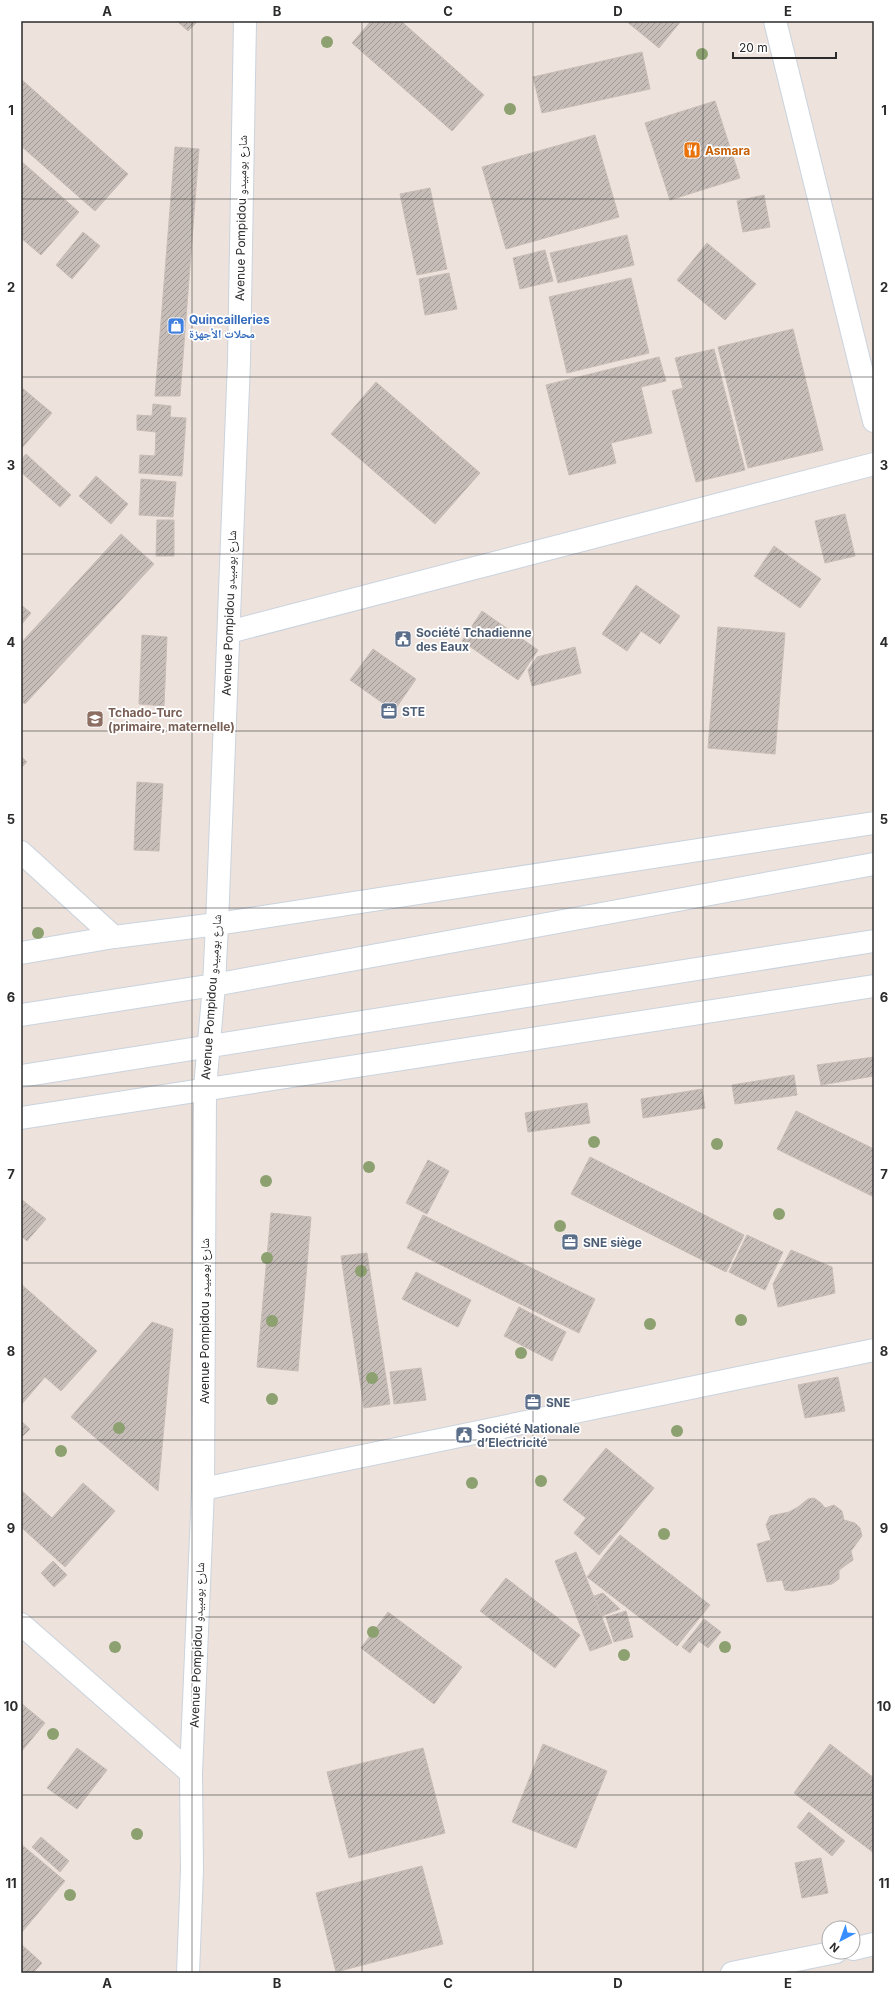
<svg xmlns="http://www.w3.org/2000/svg" width="895" height="1994" font-family="Inter,'Noto Naskh Arabic',sans-serif">
<style>
.building{fill:url(#building-hatch);stroke:#c9bdb6}
.lines{fill:none;stroke-linecap:round;stroke-linejoin:round}
.street-casing{stroke:#cad3dd;stroke-width:24}
.secondary-casing{stroke:#cad3dd;stroke-width:24}
.street{stroke:#fff;stroke-width:22}
.secondary{stroke:#fff;stroke-width:22}
.tree{fill:#8ca16f}
.grid{fill:none;stroke:#2b2b2b;stroke-width:1;stroke-opacity:0.55}
.labels{text-anchor:middle;dominant-baseline:central;stroke-width:3.5;stroke-linejoin:round;paint-order:stroke}
.food-label{font-size:12px;font-weight:bold;fill:#c56008;stroke:#fff;text-anchor:start}
.street-label{font-size:12px;fill:#2b2b2b;stroke:#fff}
.shop-label{font-size:12px;font-weight:bold;fill:#366cbe;stroke:#fff;text-anchor:start}
.service-label{font-size:12px;font-weight:bold;fill:#4e5e75;stroke:#fff;text-anchor:start}
.education-label{font-size:12px;font-weight:bold;fill:#785e54;stroke:#fff;text-anchor:start}
.neatline{fill:none;stroke:#2b2b2b;stroke-width:1.5}
.grid-label{font-size:13px;text-anchor:middle;font-weight:bold;fill:#2b2b2b}
</style>
<defs>
<pattern id="building-hatch" width="6" height="6" patternUnits="userSpaceOnUse"><rect width="6" height="6" fill="#c6bdb8"/><path d="M-1 1l2-2M0 6l6-6M5 7l2-2" fill="none" stroke="#a19a96"/></pattern>
</defs>
<rect width="100%" height="100%" fill="#ede2dc"/>
<g class="building">
<polygon points="177,21 198,21 188,31"/>
<polygon points="371,21 401,21 484,95 452,131 352,43"/>
<polygon points="626,21 681,21 659,48"/>
<polygon points="642,52 650,89 542,113 533,77"/>
<polygon points="21,79 128,174 95,211 21,146"/>
<polygon points="715,101 740,178 670,200 645,123"/>
<polygon points="595,135 619,217 506,249 482,167"/>
<polygon points="175,147 199,149 180,396 155,396"/>
<polygon points="21,161 79,212 41,255 21,238"/>
<polygon points="430,188 447,269 417,275 400,194"/>
<polygon points="764,195 770,227 743,232 737,201"/>
<polygon points="83,232 100,246 72,279 56,265"/>
<polygon points="627,235 634,265 558,283 550,253"/>
<polygon points="707,243 756,284 725,320 677,280"/>
<polygon points="545,250 553,281 520,289 513,258"/>
<polygon points="449,273 457,309 425,315 419,279"/>
<polygon points="631,278 649,353 567,373 549,297"/>
<polygon points="793,329 823,450 748,468 718,347"/>
<polygon points="714,349 745,470 696,482 672,391 683,388 675,358"/>
<polygon points="659,357 666,381 641,387 652,433 611,443 616,463 569,475 546,385"/>
<polygon points="376,382 480,473 435,524 331,434"/>
<polygon points="21,387 52,413 21,449"/>
<polygon points="153,404 171,406 170,417 186,418 182,476 139,473 140,455 155,456 156,432 137,430 137,415 152,416"/>
<polygon points="26,454 71,495 60,507 21,472 21,460"/>
<polygon points="96,476 128,504 111,524 79,496"/>
<polygon points="141,479 176,482 173,517 139,515"/>
<polygon points="845,514 855,556 825,563 815,521"/>
<polygon points="157,520 174,520 174,556 156,556"/>
<polygon points="121,534 154,564 25,704 21,701 21,643"/>
<polygon points="774,546 821,579 800,608 754,576"/>
<polygon points="636,585 680,616 660,644 641,631 627,651 602,634"/>
<polygon points="21,605 31,613 21,625"/>
<polygon points="482,611 538,650 518,680 462,641"/>
<polygon points="718,627 785,633 775,754 708,748"/>
<polygon points="142,635 167,637 164,706 139,704"/>
<polygon points="575,647 581,673 532,686 528,670 537,657"/>
<polygon points="373,649 416,679 394,711 350,680"/>
<polygon points="21,756 27,762 21,768"/>
<polygon points="137,782 163,784 159,851 134,850"/>
<polygon points="874,1057 874,1076 821,1085 817,1065"/>
<polygon points="794,1075 797,1095 735,1104 732,1085"/>
<polygon points="702,1089 705,1108 643,1118 641,1099"/>
<polygon points="587,1103 590,1123 528,1132 525,1113"/>
<polygon points="796,1111 874,1149 874,1197 777,1149"/>
<polygon points="590,1157 744,1235 726,1272 571,1194"/>
<polygon points="428,1160 449,1171 427,1214 406,1203"/>
<polygon points="21,1199 46,1219 27,1241 21,1236"/>
<polygon points="271,1213 311,1217 298,1371 257,1367"/>
<polygon points="423,1215 595,1299 579,1333 407,1248"/>
<polygon points="747,1235 783,1252 765,1290 729,1272"/>
<polygon points="791,1250 832,1267 835,1293 778,1307 773,1284"/>
<polygon points="367,1253 390,1404 364,1408 341,1256"/>
<polygon points="416,1272 471,1300 458,1327 402,1299"/>
<polygon points="21,1284 97,1351 61,1391 45,1377 21,1405"/>
<polygon points="519,1307 566,1332 552,1361 504,1336"/>
<polygon points="152,1322 173,1329 158,1491 71,1417"/>
<polygon points="421,1368 426,1400 394,1404 390,1372"/>
<polygon points="838,1377 845,1411 805,1418 798,1385"/>
<polygon points="21,1421 30,1429 21,1438"/>
<polygon points="606,1448 654,1488 599,1555 574,1533 586,1518 563,1500"/>
<polygon points="83,1483 115,1511 65,1567 21,1527 21,1490 52,1518"/>
<polygon points="814,1498 821,1503 825,1508 834,1505 842,1511 844,1520 855,1523 860,1528 862,1536 851,1551 853,1560 839,1570 839,1579 832,1584 793,1591 785,1590 782,1580 767,1582 757,1544 771,1540 766,1525 770,1516 789,1512 798,1507 808,1499"/>
<polygon points="620,1535 710,1605 677,1646 587,1577"/>
<polygon points="576,1552 612,1643 590,1651 555,1561"/>
<polygon points="53,1561 67,1575 54,1587 41,1573"/>
<polygon points="506,1578 580,1635 555,1668 480,1611"/>
<polygon points="603,1593 620,1609 602,1616 594,1596"/>
<polygon points="626,1611 633,1637 614,1642 606,1617"/>
<polygon points="388,1612 462,1667 434,1704 361,1648"/>
<polygon points="704,1619 721,1632 708,1648 699,1641 690,1653 682,1647"/>
<polygon points="21,1703 45,1723 21,1752"/>
<polygon points="543,1744 607,1771 576,1848 512,1822"/>
<polygon points="830,1744 874,1778 874,1853 794,1793"/>
<polygon points="77,1748 107,1770 77,1809 47,1788"/>
<polygon points="423,1748 445,1833 349,1858 327,1772"/>
<polygon points="809,1812 845,1841 832,1856 797,1827"/>
<polygon points="41,1837 69,1861 60,1872 32,1847"/>
<polygon points="22,1845 65,1881 22,1932 21,1846"/>
<polygon points="821,1858 828,1893 802,1898 795,1863"/>
<polygon points="422,1866 443,1944 336,1972 316,1893"/>
<polygon points="21,1944 42,1963 33,1973 21,1973"/>
</g>
<g class="lines">
<g class="street-casing">
<g id="street">
<polyline points="229,632 874,464"/>
<polyline points="21,852 114,937"/>
<polyline points="203,1489 874,1350"/>
<polyline points="21,1624 191,1773"/>
<polyline points="853,1949 874,1944"/>
<polyline points="732,1973 836,1952"/>
</g>
</g>
<g class="secondary-casing">
<g id="secondary">
<polyline points="775,21 874,421"/>
<polyline points="21,953 114,937 217,924 874,823"/>
<polyline points="21,1015 214,985 874,864"/>
<polyline points="21,1076 874,941"/>
<polyline points="21,1118 874,986"/>
<polyline points="188,1973 192,1870 191,1773 203,1489 205,1088 214,985 217,924 239,361 245,21"/>
</g>
</g>
<use href="#street" class="street"/>
<use href="#secondary" class="secondary"/>
</g>
<g class="tree">
<circle cx="327" cy="42" r="6"/>
<circle cx="702" cy="54" r="6"/>
<circle cx="510" cy="109" r="6"/>
<circle cx="38" cy="933" r="6"/>
<circle cx="594" cy="1142" r="6"/>
<circle cx="717" cy="1144" r="6"/>
<circle cx="369" cy="1167" r="6"/>
<circle cx="266" cy="1181" r="6"/>
<circle cx="779" cy="1214" r="6"/>
<circle cx="560" cy="1226" r="6"/>
<circle cx="267" cy="1258" r="6"/>
<circle cx="361" cy="1271" r="6"/>
<circle cx="741" cy="1320" r="6"/>
<circle cx="272" cy="1321" r="6"/>
<circle cx="650" cy="1324" r="6"/>
<circle cx="521" cy="1353" r="6"/>
<circle cx="372" cy="1378" r="6"/>
<circle cx="272" cy="1399" r="6"/>
<circle cx="119" cy="1428" r="6"/>
<circle cx="677" cy="1431" r="6"/>
<circle cx="61" cy="1451" r="6"/>
<circle cx="541" cy="1481" r="6"/>
<circle cx="472" cy="1483" r="6"/>
<circle cx="664" cy="1534" r="6"/>
<circle cx="373" cy="1632" r="6"/>
<circle cx="115" cy="1647" r="6"/>
<circle cx="725" cy="1647" r="6"/>
<circle cx="624" cy="1655" r="6"/>
<circle cx="53" cy="1734" r="6"/>
<circle cx="137" cy="1834" r="6"/>
<circle cx="70" cy="1895" r="6"/>
</g>
<path class="grid" d="M192 21V1973M362 21V1973M533 21V1973M703 21V1973M21 199H874M21 377H874M21 554H874M21 731H874M21 908H874M21 1086H874M21 1263H874M21 1440H874M21 1617H874M21 1795H874"/>
<defs>
<g id="restaurant-square" transform="scale(0.9)"><rect x="-9" y="-9" width="18" height="18" rx="4" fill="#e8710a" stroke="#fff"/><path d="M-5-6h1v4h1v-4h1v4h1v-4h1v5L-1.5 .5V6h-2V.5L-5-1ZM5-6V6H3V1.5H1.5Q1.5-4 5-6Z" fill="#fff"/></g>
<g id="shop-square" transform="scale(0.9)"><rect x="-9" y="-9" width="18" height="18" rx="4" fill="#3f7fe0" stroke="#fff"/><path d="M-5-2.5h2.3a2.7 3.5 0 0 1 5.4 0H5L5.5 6h-11ZM-1.5-2.5h3a1.5 2.3 0 0 0-3 0Z" fill="#fff"/></g>
<g id="civic-square" transform="scale(0.9)"><rect x="-9" y="-9" width="18" height="18" rx="4" fill="#5c6f8a" stroke="#fff"/><path d="M-.6-6.5H3V-4.5H.6V-3L4-1V1h2V6H-6V1h2V-1L-.6-3ZM-1.2 2.5V6h2.4V2.5Z" fill="#fff"/></g>
<g id="office-square" transform="scale(0.9)"><rect x="-9" y="-9" width="18" height="18" rx="4" fill="#5c6f8a" stroke="#fff"/><path d="M-6-3h4V-5.5h4V-3h4V5H-6ZM-1-4.5V-3h2v-1.5ZM-6 0V1H6V0Z" fill="#fff"/></g>
<g id="school-square" transform="scale(0.9)"><rect x="-9" y="-9" width="18" height="18" rx="4" fill="#8d6e63" stroke="#fff"/><path d="M0-5L7-2L0 1L-7-2ZM-4 1L0 2.5L4 1V4Q0 6-4 4Z" fill="#fff"/></g>
</defs>
<g fill-rule="evenodd">
<use href="#restaurant-square" x="692" y="150"/>
<use href="#shop-square" x="176" y="326"/>
<use href="#civic-square" x="403" y="639"/>
<use href="#office-square" x="389" y="711"/>
<use href="#school-square" x="95" y="719"/>
<use href="#office-square" x="570" y="1242"/>
<use href="#office-square" x="533" y="1402"/>
<use href="#civic-square" x="464" y="1435"/>
</g>
<g class="labels">
<g class="food-label">
<text x="705" y="150">Asmara</text>
</g>
<g class="street-label">
<text transform="translate(241 218) rotate(-89)">Avenue Pompidou شارع بومبيدو</text>
<text transform="translate(229 613) rotate(-88)">Avenue Pompidou شارع بومبيدو</text>
<text transform="translate(211 997) rotate(-86)">Avenue Pompidou شارع بومبيدو</text>
<text transform="translate(204 1321) rotate(-90)">Avenue Pompidou شارع بومبيدو</text>
<text transform="translate(197 1645) rotate(-88)">Avenue Pompidou شارع بومبيدو</text>
</g>
<g class="shop-label">
<text x="189" y="319">Quincailleries<tspan x="189" dy="14">محلات الأجهزة</tspan></text>
</g>
<g class="service-label">
<text x="416" y="632">Société Tchadienne<tspan x="416" dy="14">des Eaux</tspan></text>
<text x="402" y="711">STE</text>
<text x="583" y="1242">SNE siège</text>
<text x="546" y="1402">SNE</text>
<text x="477" y="1428">Société Nationale<tspan x="477" dy="14">d’Electricité</tspan></text>
</g>
<g class="education-label">
<text x="108" y="712">Tchado-Turc<tspan x="108" dy="14">(primaire, maternelle)</tspan></text>
</g>
</g>
<rect width="895" height="1994" fill="none" stroke="#ffffff" stroke-width="44"/>
<g transform="translate(841 1940) rotate(221)"><circle r="19" fill="#ffffff" stroke="#aaaaaa"/>
<path d="M0-3L7 15L0 10L-7 15Z" fill="#378eff"/>
<text y="-6" font-size="11" font-weight="bold" text-anchor="middle" fill="#2b2b2b">N</text>
</g>
<path d="M733 52v6h103v-6" fill="none" stroke="#2b2b2b" stroke-width="2"/>
<text x="739" y="52" font-size="12" fill="#2b2b2b" stroke="#ffffff" stroke-width="3" paint-order="stroke">20 m</text>
<rect x="22" y="22" width="851" height="1950" class="neatline"/>
<g class="grid-label">
<text x="107" y="16">A</text>
<text x="277" y="16">B</text>
<text x="448" y="16">C</text>
<text x="618" y="16">D</text>
<text x="788" y="16">E</text>
<text x="11" y="115">1</text>
<text x="884" y="115">1</text>
<text x="11" y="292">2</text>
<text x="884" y="292">2</text>
<text x="11" y="470">3</text>
<text x="884" y="470">3</text>
<text x="11" y="647">4</text>
<text x="884" y="647">4</text>
<text x="11" y="824">5</text>
<text x="884" y="824">5</text>
<text x="11" y="1002">6</text>
<text x="884" y="1002">6</text>
<text x="11" y="1179">7</text>
<text x="884" y="1179">7</text>
<text x="11" y="1356">8</text>
<text x="884" y="1356">8</text>
<text x="11" y="1533">9</text>
<text x="884" y="1533">9</text>
<text x="11" y="1711">10</text>
<text x="884" y="1711">10</text>
<text x="11" y="1888">11</text>
<text x="884" y="1888">11</text>
<text x="107" y="1988">A</text>
<text x="277" y="1988">B</text>
<text x="448" y="1988">C</text>
<text x="618" y="1988">D</text>
<text x="788" y="1988">E</text>
</g>
</svg>
